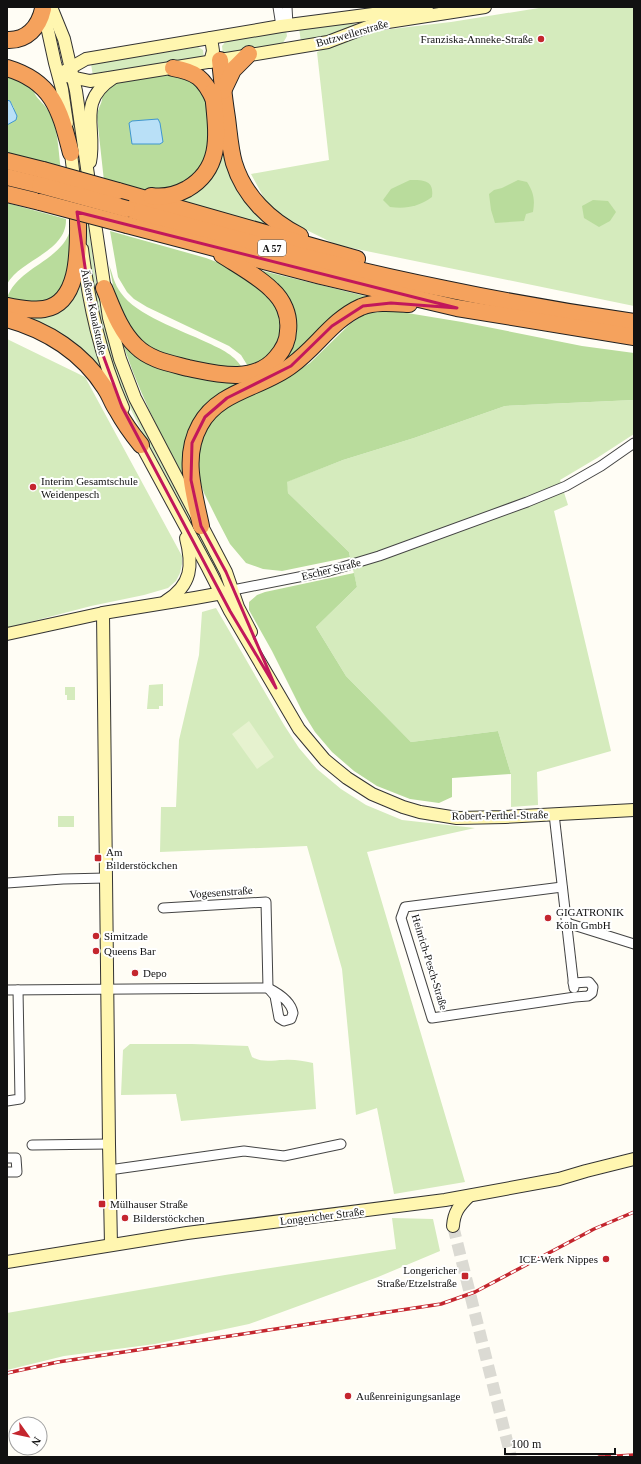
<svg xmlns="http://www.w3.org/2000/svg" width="641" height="1464" font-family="'Times New Roman',serif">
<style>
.green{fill:#d5ebbd}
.forest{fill:#b9dc9c}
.pitch{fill:#e6f2cf}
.water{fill:#b9e0f7;stroke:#3f96cf}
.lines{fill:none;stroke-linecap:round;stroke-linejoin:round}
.secondary-tunnel{stroke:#dbdad3;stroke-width:12;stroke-dasharray:12 6;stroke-linecap:butt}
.street-casing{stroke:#444;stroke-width:11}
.secondary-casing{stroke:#333;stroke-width:14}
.highway-casing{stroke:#222;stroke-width:18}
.street{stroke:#fff;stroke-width:9}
.secondary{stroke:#fff6b0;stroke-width:12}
.highway{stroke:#f5a25d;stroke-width:16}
.rail-casing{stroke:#c4262e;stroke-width:3.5}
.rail{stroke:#fff;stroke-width:2;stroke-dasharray:6;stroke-linecap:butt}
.highway-bridge-casing{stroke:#222;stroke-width:18;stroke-linecap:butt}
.highway-bridge{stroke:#f5a25d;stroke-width:16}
.marked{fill:none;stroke:#c2185b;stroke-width:3;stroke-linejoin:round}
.poi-dot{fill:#c4262e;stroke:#fff;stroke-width:1.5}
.labels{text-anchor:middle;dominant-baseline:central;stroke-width:4;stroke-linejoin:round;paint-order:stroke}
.shield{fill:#fff;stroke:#585858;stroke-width:1}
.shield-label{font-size:10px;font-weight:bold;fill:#111}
.street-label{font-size:11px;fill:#111;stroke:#fff}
.poi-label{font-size:11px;fill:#111;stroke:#fff;text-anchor:start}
</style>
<rect width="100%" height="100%" fill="#fffdf5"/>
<g class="green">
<polygon points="545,7 634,7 634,306 337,245 272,213 251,174 329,160 317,52 357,33 451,22"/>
<polygon points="334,23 357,24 355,26 328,37 301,42 299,28"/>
<polygon points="286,30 287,36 283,43 223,54 222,46 226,41"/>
<polygon points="198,47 203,50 204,58 93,76 91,64"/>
<polygon points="69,87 71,91 97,289 103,321 113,355 218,568 216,570 138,424 122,391 109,356 100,323 93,290 68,92"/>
<polygon points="226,144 280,229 170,199"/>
<polygon points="79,275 91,333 105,378 24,320 24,313"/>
<polygon points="7,339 85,377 182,556 182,564 180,573 176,581 168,588 144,595 91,606 7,628"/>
<polygon points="634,400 634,434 597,458 560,480 568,505 554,511 611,751 537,772 538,805 511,807 511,774 498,731 411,742 346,676 316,627 357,587 349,552 288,493 286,482 343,460 414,438 505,406"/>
<polygon points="216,608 284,725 299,748 317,769 341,789 366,805 402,820 475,828 367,852 465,1182 394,1194 377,1108 356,1115 342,969 307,846 160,852 161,807 176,807 179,740 199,655 202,612"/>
<polygon points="163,684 163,706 159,706 159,709 147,709 149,685"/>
<polygon points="65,687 75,687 75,700 67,700 67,695 65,695"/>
<rect x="58" y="816" width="16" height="11"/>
<path d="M130 1044H192L248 1046 252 1057C262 1063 273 1060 284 1060 293 1059 303 1061 313 1063L316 1109 181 1121 176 1094 121 1095 123 1050Z"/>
<polygon points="392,1218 433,1219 440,1251 378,1277 249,1324 155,1344 64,1356 7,1370 7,1313 225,1275 396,1249"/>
</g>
<g class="forest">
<path d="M177 72 206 92 210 155 189 183 148 193 104 181 97 117C97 108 104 102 102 93L110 84Z"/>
<path d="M7 73 33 84C31 96 44 102 49 112 59 129 58 152 61 170L7 156V125L9 124 14 108 10 101 7 100Z"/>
<path d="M410 180C424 180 434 180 432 197 418 207 406 209 390 207L383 200 391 189Z"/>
<path d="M518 180 527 182C534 193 535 200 533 212L526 214 524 221 495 223 491 210 489 194 494 190 502 188Z"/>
<polygon points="593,200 608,201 616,212 610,221 599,227 584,218 582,206"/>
<path d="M7 203 66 219C67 252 21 259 7 284Z"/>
<path d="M71 227 73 242 66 287 45 305 7 298C18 266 64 261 71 227Z"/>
<polygon points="110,231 206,258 230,267 259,283 283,315 277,351 249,368 241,355 229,346 147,307 134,299 127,292 118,277"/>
<path d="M109 265C113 275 114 284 121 293 136 315 181 330 206 342 221 349 236 355 244 371L162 357 138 343 117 305Z"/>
<polygon points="251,268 377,299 276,371 292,331"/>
<polygon points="395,311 462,322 582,346 634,353 634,400 505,406 414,438 343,460 287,482 288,493 349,552 350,557 282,571 263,569 246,563 230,544 218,521 204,493 194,463 203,430 228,403 272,385 299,370 310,363 350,324 366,313"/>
<path d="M119 331 130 346 246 378 214 404 187 485C161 435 135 386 119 331Z"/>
<polygon points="354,573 357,587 316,627 346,676 411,742 498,731 511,774 452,778 452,797 439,803 410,799 377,786 354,771 332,752 315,732 302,711 272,651 249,610 249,602 257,595 265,592"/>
</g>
<polygon class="pitch" points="249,721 274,757 257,769 232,734"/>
<g class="water">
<polygon points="7,100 10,101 17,116 16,120 7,125"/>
<polygon points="158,119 160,123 163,142 160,144 132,144 129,123 132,121"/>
</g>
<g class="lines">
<polyline class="secondary-tunnel" points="453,1226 511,1457"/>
<g class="street-casing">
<g id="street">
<polyline points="278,7 281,26"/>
<polyline points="287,7 288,25"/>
<polyline points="233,590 329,571 379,556 527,502 566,486 601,466 634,443"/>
<polyline points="554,814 574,988"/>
<polyline points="7,883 63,879 106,878"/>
<polyline points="562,887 405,907 401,918 432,1018 575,997 588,996 592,993 593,987 589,982 573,983"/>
<polyline points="567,923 634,944"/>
<path d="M268 988C278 993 291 1001 293 1013L291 1019 284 1021 279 1018 275 996Z"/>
<polyline points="7,990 268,988 266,902 163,908"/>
<polyline points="7,1101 20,1099 18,990"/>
<polyline points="32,1145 109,1144"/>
<polyline points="7,1158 16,1158 17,1172 7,1172"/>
<polyline points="109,1170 244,1151 284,1156 341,1144"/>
</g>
</g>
<g class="secondary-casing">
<g id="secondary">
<polyline points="51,7 64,39 76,91 90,189"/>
<polyline points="43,8 55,63 62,89 67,123"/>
<polyline points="210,62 213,51 211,38"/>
<polyline points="65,71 86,59 281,26 427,7"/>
<polyline points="66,76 90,81 220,60 328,42 375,24 485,7"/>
<polyline points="70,145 75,187"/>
<path d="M90 162C97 128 76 102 113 78"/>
<polyline points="93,210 109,318 120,359 135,398 226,572 238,607 251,632"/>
<path d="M82 249C89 304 100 356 123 408"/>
<polyline points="137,437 208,568 230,611 299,729 325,760 347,778 372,794 403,807 420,812 457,818 505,817 634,810"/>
<path d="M166 601C192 585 193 565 186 538"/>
<polyline points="103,613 109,1144 111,1245"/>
<polyline points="7,634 103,613 195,598 228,592"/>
<path d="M453 1226C454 1212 459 1206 469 1196"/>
<polyline points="7,1262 187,1233 445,1200 559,1179 586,1171 634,1159"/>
</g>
</g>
<g class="highway-casing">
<g id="highway">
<path d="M7 40C27 41 39 27 43 9"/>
<path d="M220 60C222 80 224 99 227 118 229 133 230 149 234 163 244 196 270 221 300 236"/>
<path d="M7 68C54 82 60 111 71 153"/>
<path d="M173 68C196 72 204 78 214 100"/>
<polyline points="223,91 233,70 249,54"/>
<polyline points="7,161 43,170"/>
<polyline points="7,177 40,185"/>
<polyline points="118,191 357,259"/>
<polyline points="7,194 40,202"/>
<path d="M151 196C164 198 176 195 187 189 225 167 216 129 213 92"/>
<path d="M127 209C233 238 339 268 446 289 508 302 571 313 634 322"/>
<polyline points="127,225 321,276 457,308 634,337"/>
<path d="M104 288C112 307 120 331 136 346 150 360 169 363 188 368 217 374 254 384 276 358 283 350 288 341 288 331 290 315 283 300 272 290 258 276 239 266 222 255"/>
<path d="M7 306C19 308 31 311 44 309 81 303 78 246 78 219"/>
<path d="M7 319C47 330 83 353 105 388 110 395 112 403 117 410 124 423 132 434 141 445"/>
<path d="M201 526C194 492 182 457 200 425 219 390 263 388 292 365 317 347 332 320 361 307 376 301 393 303 409 304"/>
</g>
</g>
<use href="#street" class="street"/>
<use href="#secondary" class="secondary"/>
<use href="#highway" class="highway"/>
<g class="rail-casing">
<g id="rail">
<polyline points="7,1373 58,1362 441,1304 475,1292 594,1229 634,1212"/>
<polyline points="599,1457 634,1455"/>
</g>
</g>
<use href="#rail" class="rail"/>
<g class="highway-bridge-casing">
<g id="highway-bridge">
<polyline points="43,170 118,191"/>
<polyline points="40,185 127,209"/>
<polyline points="40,202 127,225"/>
</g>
</g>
<use href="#highway-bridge" class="highway-bridge"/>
</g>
<path class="marked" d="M77 212 457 308 391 303 363 306 332 326 291 366 227 398 205 417 192 443 191 480 201 526 226 572 276 688 230 611 122 407 103 355 92 315Z"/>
<g class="poi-dot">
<circle cx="541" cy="39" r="4"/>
<circle cx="33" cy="487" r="4"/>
<rect x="94" y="854" width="8" height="8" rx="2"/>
<circle cx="548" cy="918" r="4"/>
<circle cx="96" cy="936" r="4"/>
<circle cx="96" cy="951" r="4"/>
<circle cx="135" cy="973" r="4"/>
<rect x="98" y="1200" width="8" height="8" rx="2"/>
<circle cx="125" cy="1218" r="4"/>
<circle cx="606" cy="1259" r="4"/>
<rect x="461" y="1272" width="8" height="8" rx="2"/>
<circle cx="348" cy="1396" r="4"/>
</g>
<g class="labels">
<rect class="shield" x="258" y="240" width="28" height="16" rx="3"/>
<g class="shield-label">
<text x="272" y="248">A 57</text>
</g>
<g class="street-label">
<text transform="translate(352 33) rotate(-16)">Butzweilerstraße</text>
<text transform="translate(94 312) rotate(78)">Äußere Kanalstraße</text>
<text transform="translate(331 569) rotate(-14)">Escher Straße</text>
<text transform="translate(500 815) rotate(-1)">Robert-Perthel-Straße</text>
<text transform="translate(221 892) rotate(-4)">Vogesenstraße</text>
<text transform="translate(430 962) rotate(73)">Heinrich-Pesch-Straße</text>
<text transform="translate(322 1216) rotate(-7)">Longericher Straße</text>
</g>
<g class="poi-label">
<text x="533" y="39" text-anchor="end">Franziska-Anneke-Straße</text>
<text x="41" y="481">Interim Gesamtschule<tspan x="41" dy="13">Weidenpesch</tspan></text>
<text x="106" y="852">Am<tspan x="106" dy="13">Bilderstöckchen</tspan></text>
<text x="556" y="912">GIGATRONIK<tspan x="556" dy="13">Köln GmbH</tspan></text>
<text x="104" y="936">Simitzade</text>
<text x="104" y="951">Queens Bar</text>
<text x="143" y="973">Depo</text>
<text x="110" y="1204">Mülhauser Straße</text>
<text x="133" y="1218">Bilderstöckchen</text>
<text x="598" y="1259" text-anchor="end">ICE-Werk Nippes</text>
<text x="457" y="1270" text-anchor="end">Longericher<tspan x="457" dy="13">Straße/Etzelstraße</tspan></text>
<text x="356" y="1396">Außenreinigungsanlage</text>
</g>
</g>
<rect width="641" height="1464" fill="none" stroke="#111111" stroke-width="16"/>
<g transform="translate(28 1436) rotate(123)"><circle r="19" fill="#ffffff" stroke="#a0a0a0"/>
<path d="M0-3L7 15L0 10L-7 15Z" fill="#c4262e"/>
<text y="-6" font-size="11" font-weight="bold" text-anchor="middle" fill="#111111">N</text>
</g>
<path d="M505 1448v6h110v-6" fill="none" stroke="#111111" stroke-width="2"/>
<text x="511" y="1448" font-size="12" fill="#111111" stroke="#ffffff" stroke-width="3" paint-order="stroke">100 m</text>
</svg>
